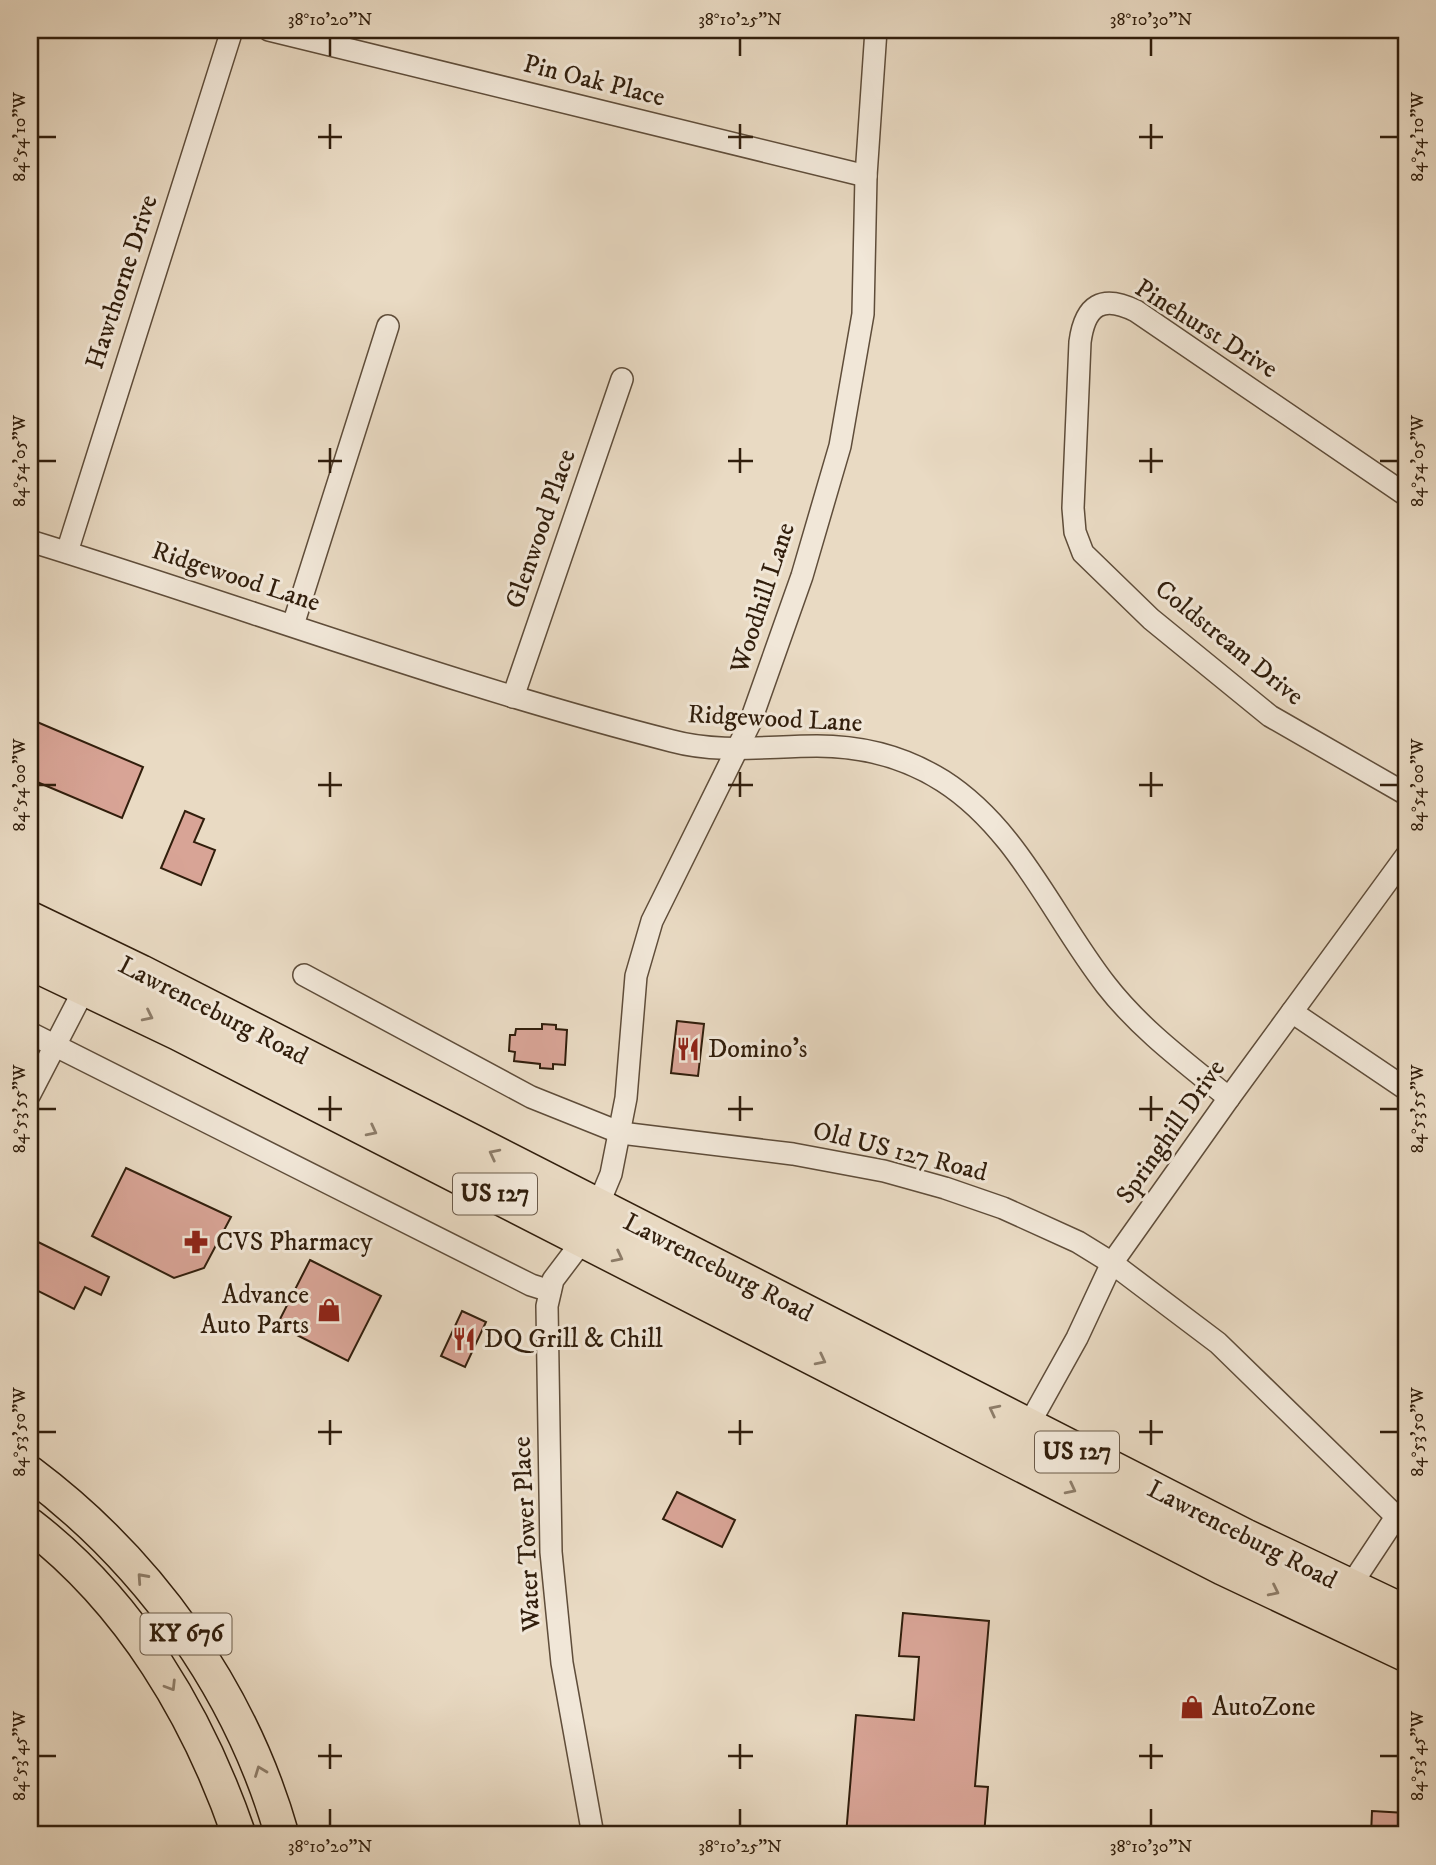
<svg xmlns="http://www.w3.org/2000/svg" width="1436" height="1865" font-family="'IM FELL DW Pica',serif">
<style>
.building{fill:#d8a496;stroke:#311e0c;stroke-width:2}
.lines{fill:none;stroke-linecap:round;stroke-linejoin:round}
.street-casing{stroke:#5f4d3a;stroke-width:24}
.primary-casing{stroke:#311e0c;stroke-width:36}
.highway-casing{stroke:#311e0c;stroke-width:41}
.street{stroke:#f1e7d8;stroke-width:21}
.primary{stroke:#e9dac3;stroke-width:33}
.highway{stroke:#e9dac3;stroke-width:38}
.oneway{stroke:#8d7c68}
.ticks{fill:none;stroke:#311e0c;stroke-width:2.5}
.labels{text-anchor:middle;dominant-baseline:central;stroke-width:6;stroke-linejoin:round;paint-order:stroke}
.shield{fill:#f1e7d8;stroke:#6b5a49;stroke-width:2}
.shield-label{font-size:24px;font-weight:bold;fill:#311e0c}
.street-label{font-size:26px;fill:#311e0c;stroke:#f1e7d8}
.poi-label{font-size:26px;fill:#311e0c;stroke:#f1e7d8;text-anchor:start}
.neatline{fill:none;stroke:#311e0c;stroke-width:2.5}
.ticks-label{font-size:18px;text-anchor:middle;fill:#311e0c}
</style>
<rect width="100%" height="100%" fill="#e9dac3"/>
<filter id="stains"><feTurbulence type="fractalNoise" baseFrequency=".00286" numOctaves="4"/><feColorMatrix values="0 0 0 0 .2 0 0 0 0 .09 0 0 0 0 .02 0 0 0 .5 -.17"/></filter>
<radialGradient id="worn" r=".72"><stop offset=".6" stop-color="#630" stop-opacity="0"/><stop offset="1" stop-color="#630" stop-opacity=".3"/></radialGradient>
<g class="building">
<polygon points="30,719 143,767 122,818 30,779"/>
<polygon points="185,811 204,819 194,842 215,850 201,885 161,868"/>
<polygon points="677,1021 704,1024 698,1076 671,1073"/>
<polygon points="542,1024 556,1025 556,1029 567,1030 565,1065 553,1064 553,1069 540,1068 540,1064 514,1061 515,1052 509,1051 510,1035 515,1035 516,1029 542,1029"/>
<polygon points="126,1168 231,1217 204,1268 174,1278 92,1236"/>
<polygon points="30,1238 109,1277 101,1295 85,1287 74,1309 30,1287"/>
<polygon points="310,1260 381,1296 348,1361 277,1325"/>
<polygon points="462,1311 486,1322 465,1367 441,1356"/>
<polygon points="677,1492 735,1520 722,1547 663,1519"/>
<polygon points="903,1613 989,1621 975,1786 988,1787 984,1835 846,1835 856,1715 914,1720 919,1657 899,1656"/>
<polygon points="1372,1811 1406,1813 1406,1835 1371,1835"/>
</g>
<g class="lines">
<g class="street-casing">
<g id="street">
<polyline points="269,30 866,176"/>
<path d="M1406 495 1136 311C1102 294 1085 305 1080 342L1073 508 1075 532 1083 553 1151 619 1270 716 1406 794"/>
<path d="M30 541C244 607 455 686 672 741 720 754 769 746 817 746 862 746 905 757 943 781 1018 829 1053 917 1106 985 1140 1029 1186 1063 1229 1098"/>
<polyline points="67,552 232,30"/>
<polyline points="293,625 388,326"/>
<polyline points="513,697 622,379"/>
<polyline points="304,975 531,1097 621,1133 793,1154 884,1171 945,1188 1003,1208 1078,1242 1112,1263 1218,1343 1406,1526"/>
<polyline points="1292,1012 1406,1089"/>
<polyline points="30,1033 531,1285 550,1291"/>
<polyline points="30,1094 90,978"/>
<polyline points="1023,1435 1077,1338 1112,1263 1229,1098 1406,856"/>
<polyline points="1345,1594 1396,1517"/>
<polyline points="593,1835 562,1663 551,1552 547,1306 553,1280 584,1239 611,1174 626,1098 636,976 652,921 750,723 802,576 840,446 863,314 866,176 876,30"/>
</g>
</g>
<g class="primary-casing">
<g id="primary">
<path d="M30 1473C150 1563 241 1691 282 1835"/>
<path d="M30 1525C131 1603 198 1716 239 1835"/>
</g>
</g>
<g class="highway-casing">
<g id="highway">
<polyline points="30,921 140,974 1244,1538 1406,1615"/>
<polyline points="30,960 179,1031 1224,1566 1406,1652"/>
</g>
</g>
<use href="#street" class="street"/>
<use href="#primary" class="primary"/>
<use href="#highway" class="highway"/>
</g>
<defs><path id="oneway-chevron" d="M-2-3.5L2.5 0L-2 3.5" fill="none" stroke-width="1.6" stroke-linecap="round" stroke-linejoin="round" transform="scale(1.75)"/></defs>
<g class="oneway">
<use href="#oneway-chevron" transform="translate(148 1016) rotate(26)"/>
<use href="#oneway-chevron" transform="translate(372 1131) rotate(27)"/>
<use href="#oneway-chevron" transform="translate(494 1154) rotate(-153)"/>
<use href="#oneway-chevron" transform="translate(618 1257) rotate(27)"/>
<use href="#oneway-chevron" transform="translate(821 1360) rotate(27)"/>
<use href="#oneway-chevron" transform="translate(994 1410) rotate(-153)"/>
<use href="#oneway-chevron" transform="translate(1071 1489) rotate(27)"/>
<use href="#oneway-chevron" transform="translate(142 1578) rotate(-132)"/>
<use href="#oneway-chevron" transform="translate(1274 1591) rotate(26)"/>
<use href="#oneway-chevron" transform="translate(171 1686) rotate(58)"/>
<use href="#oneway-chevron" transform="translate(260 1771) rotate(-111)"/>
</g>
<path class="ticks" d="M330 38V56M740 38V56M1151 38V56M330 124V149M740 124V149M1151 124V149M38 137H56M318 137H342M728 137H753M1139 137H1163M1380 137H1398M330 448V473M740 448V473M1151 448V473M38 461H56M318 461H342M728 461H753M1139 461H1163M1380 461H1398M330 772V797M740 772V797M1151 772V797M38 785H56M318 785H342M728 785H753M1139 785H1163M1380 785H1398M330 1096V1121M740 1096V1121M1151 1096V1121M38 1109H56M318 1109H342M728 1109H753M1139 1109H1163M1380 1109H1398M330 1420V1445M740 1420V1445M1151 1420V1445M38 1432H56M318 1432H342M728 1432H753M1139 1432H1163M1380 1432H1398M330 1744V1769M740 1744V1769M1151 1744V1769M38 1756H56M318 1756H342M728 1756H753M1139 1756H1163M1380 1756H1398M330 1809V1826M740 1809V1826M1151 1809V1826"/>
<defs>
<g id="restaurant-bare" transform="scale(1.89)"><path d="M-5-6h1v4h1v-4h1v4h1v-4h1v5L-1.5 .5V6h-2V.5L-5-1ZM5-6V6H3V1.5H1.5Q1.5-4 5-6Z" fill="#8f2418" stroke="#f1e7d8" stroke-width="2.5" paint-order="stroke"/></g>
<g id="pharmacy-bare" transform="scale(1.89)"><path d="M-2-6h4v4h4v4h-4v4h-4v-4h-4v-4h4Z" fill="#8f2418" stroke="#f1e7d8" stroke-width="2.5" paint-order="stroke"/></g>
<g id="shop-bare" transform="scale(1.89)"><path d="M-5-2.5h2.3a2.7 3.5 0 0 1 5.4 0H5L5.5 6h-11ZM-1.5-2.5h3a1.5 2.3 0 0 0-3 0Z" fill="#8f2418" stroke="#f1e7d8" stroke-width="2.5" paint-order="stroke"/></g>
</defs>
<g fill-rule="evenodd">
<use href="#restaurant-bare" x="688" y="1049"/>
<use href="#pharmacy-bare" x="196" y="1242"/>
<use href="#shop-bare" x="329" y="1310"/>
<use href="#restaurant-bare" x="464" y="1339"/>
<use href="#shop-bare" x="1192" y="1707"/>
</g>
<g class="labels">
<g class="shield">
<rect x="453" y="1173.5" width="84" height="41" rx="5"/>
<rect x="1035" y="1431.5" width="84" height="41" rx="5"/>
<rect x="140.5" y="1613.5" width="91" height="41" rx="5"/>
</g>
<g class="shield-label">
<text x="495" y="1194">US 127</text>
<text x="1077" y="1452">US 127</text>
<text x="186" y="1634">KY 676</text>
</g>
<g class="street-label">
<text transform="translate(594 81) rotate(14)">Pin Oak Place</text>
<text transform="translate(122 282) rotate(-72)">Hawthorne Drive</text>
<text transform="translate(1206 329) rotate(32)">Pinehurst Drive</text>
<text transform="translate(541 529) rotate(-71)">Glenwood Place</text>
<text transform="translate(236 577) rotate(18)">Ridgewood Lane</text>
<text transform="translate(763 598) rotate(-72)">Woodhill Lane</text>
<text transform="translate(1229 643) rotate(39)">Coldstream Drive</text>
<text transform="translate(775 719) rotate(3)">Ridgewood Lane</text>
<text transform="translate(213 1011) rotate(27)">Lawrenceburg Road</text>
<text transform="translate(1171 1132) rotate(-55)">Springhill Drive</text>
<text transform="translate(900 1152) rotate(14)">Old US 127 Road</text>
<text transform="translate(718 1268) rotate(27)">Lawrenceburg Road</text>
<text transform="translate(527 1534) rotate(-93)">Water Tower Place</text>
<text transform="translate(1242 1535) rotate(27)">Lawrenceburg Road</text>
</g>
<g class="poi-label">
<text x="708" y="1049">Domino's</text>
<text x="216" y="1242">CVS Pharmacy</text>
<text x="309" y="1295" text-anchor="end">Advance<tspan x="309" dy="30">Auto Parts</tspan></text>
<text x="484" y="1339">DQ Grill &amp; Chill</text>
<text x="1212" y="1707">AutoZone</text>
</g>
</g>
<rect width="1436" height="1865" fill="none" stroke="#e9dac3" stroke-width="77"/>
<rect x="38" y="38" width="1360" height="1788" class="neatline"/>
<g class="ticks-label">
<text x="330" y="25">38°10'20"N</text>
<text x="740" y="25">38°10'25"N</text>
<text x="1151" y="25">38°10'30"N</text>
<text transform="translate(1417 137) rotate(-90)" y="6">84°54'10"W</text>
<text transform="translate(19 137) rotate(-90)" y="6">84°54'10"W</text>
<text transform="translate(1417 461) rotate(-90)" y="6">84°54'05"W</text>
<text transform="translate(19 461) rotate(-90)" y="6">84°54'05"W</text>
<text transform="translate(1417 785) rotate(-90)" y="6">84°54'00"W</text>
<text transform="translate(19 785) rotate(-90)" y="6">84°54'00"W</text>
<text transform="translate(1417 1109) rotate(-90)" y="6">84°53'55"W</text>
<text transform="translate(19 1109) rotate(-90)" y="6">84°53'55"W</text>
<text transform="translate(1417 1432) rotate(-90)" y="6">84°53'50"W</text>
<text transform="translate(19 1432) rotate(-90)" y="6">84°53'50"W</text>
<text transform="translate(1417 1756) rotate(-90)" y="6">84°53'45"W</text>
<text transform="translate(19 1756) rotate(-90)" y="6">84°53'45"W</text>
<text x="330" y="1852">38°10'20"N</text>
<text x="740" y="1852">38°10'25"N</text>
<text x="1151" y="1852">38°10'30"N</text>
</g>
<rect width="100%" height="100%" filter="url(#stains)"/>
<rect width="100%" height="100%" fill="url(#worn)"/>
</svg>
